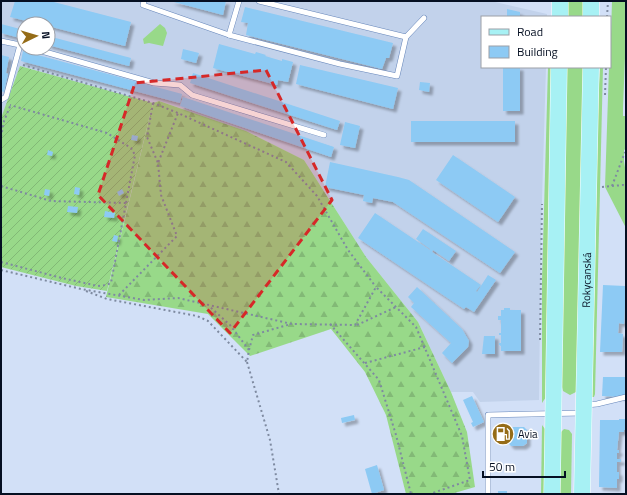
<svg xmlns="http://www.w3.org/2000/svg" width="627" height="495" font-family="'Titillium Web',sans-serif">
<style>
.built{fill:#c2d2eb;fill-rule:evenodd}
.grass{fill:#98d989}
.forest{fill:url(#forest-firs)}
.garden{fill:url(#garden-furrows)}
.building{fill:#8dcaf4;filter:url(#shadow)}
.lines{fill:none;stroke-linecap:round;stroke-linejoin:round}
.lane-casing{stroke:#6686ba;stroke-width:6}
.primary-casing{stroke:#fff;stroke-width:17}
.path{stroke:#7e8aa0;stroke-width:2;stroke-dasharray:2 3;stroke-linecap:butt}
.lane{stroke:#fff;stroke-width:5}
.primary{stroke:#a7f1f4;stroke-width:16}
.marked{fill:#d62828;fill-opacity:0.2;stroke:#d62828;stroke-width:3;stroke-dasharray:8 5;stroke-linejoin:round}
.labels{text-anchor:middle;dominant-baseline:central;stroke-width:3;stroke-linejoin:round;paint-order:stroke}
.street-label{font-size:11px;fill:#050f22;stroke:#fff}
.poi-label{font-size:11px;fill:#050f22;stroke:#fff;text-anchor:start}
</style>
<defs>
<pattern id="forest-firs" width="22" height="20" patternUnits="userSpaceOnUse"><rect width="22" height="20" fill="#98d989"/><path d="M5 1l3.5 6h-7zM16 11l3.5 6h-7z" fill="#82b976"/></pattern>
<pattern id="garden-furrows" width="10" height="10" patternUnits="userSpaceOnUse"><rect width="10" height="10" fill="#98d989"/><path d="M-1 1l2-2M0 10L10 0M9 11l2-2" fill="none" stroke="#82b976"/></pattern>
<filter id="shadow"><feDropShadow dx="3.5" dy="3.5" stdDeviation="1" flood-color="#0004"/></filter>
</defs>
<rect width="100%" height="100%" fill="#d2e0f7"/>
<path class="built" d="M1 1H491L547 14V17H482V67H546L541 234 539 400 480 402 473 392H451L418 322 366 257 304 160 246 131 159 101 153 103 20 66 1 118ZM24 24H48V48H24Z"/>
<g class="grass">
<rect x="567" y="1" width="17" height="16"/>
<polygon points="612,1 626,1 626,33 623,108 623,116 626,116 626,149 624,150 624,161 626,174 626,228 605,187 609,67 610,67"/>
<polygon points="160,24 165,28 167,33 163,46 149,43 144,44 143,39"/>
<polygon points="548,67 553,67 546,397 542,403 542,281"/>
<polygon points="566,67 584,67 578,382 576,392 570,395 563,391 561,383"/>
<polygon points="600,67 603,67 595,394 594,397 592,397 598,101"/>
<polygon points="542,425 545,429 545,494 541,494"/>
<polygon points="564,429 569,430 572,434 571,494 559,494 561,432"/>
</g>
<polygon class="forest" points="159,101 246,131 304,160 366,257 418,322 451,392 467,432 475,487 451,494 406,494 386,415 365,372 331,329 250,356 208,314 106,297 153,103"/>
<polygon class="garden" points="20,66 153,103 107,291 76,286 1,267 1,118"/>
<g class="building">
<polygon points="15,1 50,1 131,22 125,46 48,26 48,24 39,24 10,17"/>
<polygon points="170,1 226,1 223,15"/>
<polygon points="245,7 393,43 389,58 386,58 382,69 246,35 248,23 241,22"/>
<polygon points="507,9 520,12 520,17 507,17"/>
<polygon points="1,24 24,30 24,39 1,33"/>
<polygon points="48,36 131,58 129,66 48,45"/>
<polygon points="219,44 255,54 256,52 266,55 265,56 282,61 282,59 293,62 288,82 278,80 277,85 213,68"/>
<polygon points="183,49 199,53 196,63 181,59"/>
<polygon points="23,51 182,94 180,103 21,61"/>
<polygon points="1,55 9,57 6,73 8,74 4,92 1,91"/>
<polygon points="300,65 398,88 393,109 296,84"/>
<rect x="503" y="67" width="17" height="44"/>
<polygon points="193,73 340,121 337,130 190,83"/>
<polygon points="420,82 430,83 429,92 419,90"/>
<polygon points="183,97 334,147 331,157 180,106"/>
<rect x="411" y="121" width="104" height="21"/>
<polygon points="345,122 360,126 355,148 340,145"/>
<polygon points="132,135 138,136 137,141 131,140"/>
<polygon points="48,150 53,152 52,156 47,155"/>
<polygon points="453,155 515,197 498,222 436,180"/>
<polygon points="330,162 398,177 409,180 515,252 500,273 393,202 373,198 372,203 363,201 364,195 325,187"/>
<polygon points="75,187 80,188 79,195 74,194"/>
<polygon points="45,189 50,190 49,196 44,195"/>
<polygon points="122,189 124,193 119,196 117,192"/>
<polygon points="68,206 78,207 77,213 67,212"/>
<polygon points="105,211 115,213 114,218 104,217"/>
<polygon points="375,213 430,250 430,249 416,239 423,229 456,251 449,261 433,250 432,252 481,285 476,291 477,292 488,275 496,280 474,312 466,307 464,309 358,238"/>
<polygon points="114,235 118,236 117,242 112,241"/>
<polygon points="603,285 625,286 626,306 625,306 624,324 619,323 618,333 623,334 622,352 600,352"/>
<polygon points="417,287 462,329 469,341 468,347 452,363 442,353 451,343 411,307 414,303 408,297"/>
<polygon points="504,308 510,308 510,310 521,310 521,351 501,351 501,346 499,345 499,343 501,343 501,335 499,335 499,333 501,333 501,320 498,320 498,316 501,316 501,310 504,310"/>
<polygon points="484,336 495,336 495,354 482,354"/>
<polygon points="603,377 626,377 626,397 602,396"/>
<polygon points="472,396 484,422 473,427 471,423 473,422 463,400"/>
<polygon points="354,415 355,420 342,423 341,418"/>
<polygon points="619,419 626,419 626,430 624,430 624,432 619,432 617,450 619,450 619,453 617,453 617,459 621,459 621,462 617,462 617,472 619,472 619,479 617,479 617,488 599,487 600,420 619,420"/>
<polygon points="511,427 524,427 527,430 527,443 523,446 511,446 508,443 508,430"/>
<polygon points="377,465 384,490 372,494 365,469"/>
<rect x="498" y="491" width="9" height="3"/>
</g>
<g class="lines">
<g class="lane-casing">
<g id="lane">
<polyline points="144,1 143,5 229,35 340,64 397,76 406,37 259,1"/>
<polyline points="229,35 239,1"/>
<polyline points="406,37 424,18"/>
<polyline points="1,41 20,45 6,97 1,100"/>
<polyline points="31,48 154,83 180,85 192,95 324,135"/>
<polyline points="586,405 597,404 626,397"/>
<polyline points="488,494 488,415 582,413"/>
</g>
</g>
<g class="primary-casing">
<g id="primary">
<polyline points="560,17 560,1"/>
<polyline points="591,17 591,1"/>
<polyline points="552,494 559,67"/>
<path id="s1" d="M582 494 591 67"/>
</g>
</g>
<g class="path">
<polyline points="607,17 608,1"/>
<polyline points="23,65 153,103 178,113 286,162 317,196 348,250 376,287"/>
<polyline points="605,95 606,67"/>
<polyline points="153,103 147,137 158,163"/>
<polyline points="1,137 4,121 11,104"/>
<polyline points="626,154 626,161"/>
<polyline points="1,186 51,201 126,203"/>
<polyline points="612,186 625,152"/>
<polyline points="602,187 623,185 626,186"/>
<polyline points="1,262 62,278 98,286 106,285 111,283 135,155 131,148 107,133 10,105"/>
<polyline points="1,270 81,289 144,300 178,298 292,324 355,325 376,287 416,327 462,436 470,480 430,494"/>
<polyline points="86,291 107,299 197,316 208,321 247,362 249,350 230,325 209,306"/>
<polyline points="119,295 177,236 161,195 158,163 178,113"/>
<polyline points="330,324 379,380 396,435 411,494"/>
<polyline points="357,325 396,307"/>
<polyline points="540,340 542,204"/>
<polyline points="249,350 253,335 291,324"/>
<polyline points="247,362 270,440 279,494"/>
<polyline points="365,363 425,347"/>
</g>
<use href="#lane" class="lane"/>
<use href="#primary" class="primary"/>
</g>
<path class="marked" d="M266 70 332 200 230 333 98 195 135 83Z"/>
<defs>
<g id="fuel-disc" transform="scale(1.15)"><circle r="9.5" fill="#956c17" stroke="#fff"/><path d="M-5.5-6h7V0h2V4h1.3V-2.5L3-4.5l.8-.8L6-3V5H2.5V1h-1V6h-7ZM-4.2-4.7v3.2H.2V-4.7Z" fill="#fff"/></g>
</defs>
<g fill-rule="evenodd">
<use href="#fuel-disc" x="503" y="434"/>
</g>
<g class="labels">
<g class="street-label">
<text stroke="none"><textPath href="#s1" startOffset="214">Rokycanská</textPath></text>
</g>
<g class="poi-label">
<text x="518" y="434">Avia</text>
</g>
</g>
<rect width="627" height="495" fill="none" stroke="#050f22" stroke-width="4"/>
<rect x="481" y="16" width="130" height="52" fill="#ffffff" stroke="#9b9fa7"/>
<rect x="489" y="29" width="20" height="6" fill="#a7f1f4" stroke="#9b9fa7"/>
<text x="517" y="36" font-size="12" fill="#050f22">Road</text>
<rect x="489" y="46" width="20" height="12" fill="#8dcaf4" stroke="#9b9fa7"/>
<text x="517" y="56" font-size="12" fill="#050f22">Building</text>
<g transform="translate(36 36) rotate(85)"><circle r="19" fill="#ffffff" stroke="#9b9fa7"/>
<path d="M0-3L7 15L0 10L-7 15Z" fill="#956c17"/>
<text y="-6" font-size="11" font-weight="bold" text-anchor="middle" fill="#050f22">N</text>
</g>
<path d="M483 471v6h82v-6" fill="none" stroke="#050f22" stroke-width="2"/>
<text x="489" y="471" font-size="12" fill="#050f22" stroke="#ffffff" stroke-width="3" paint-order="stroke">50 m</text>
</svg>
